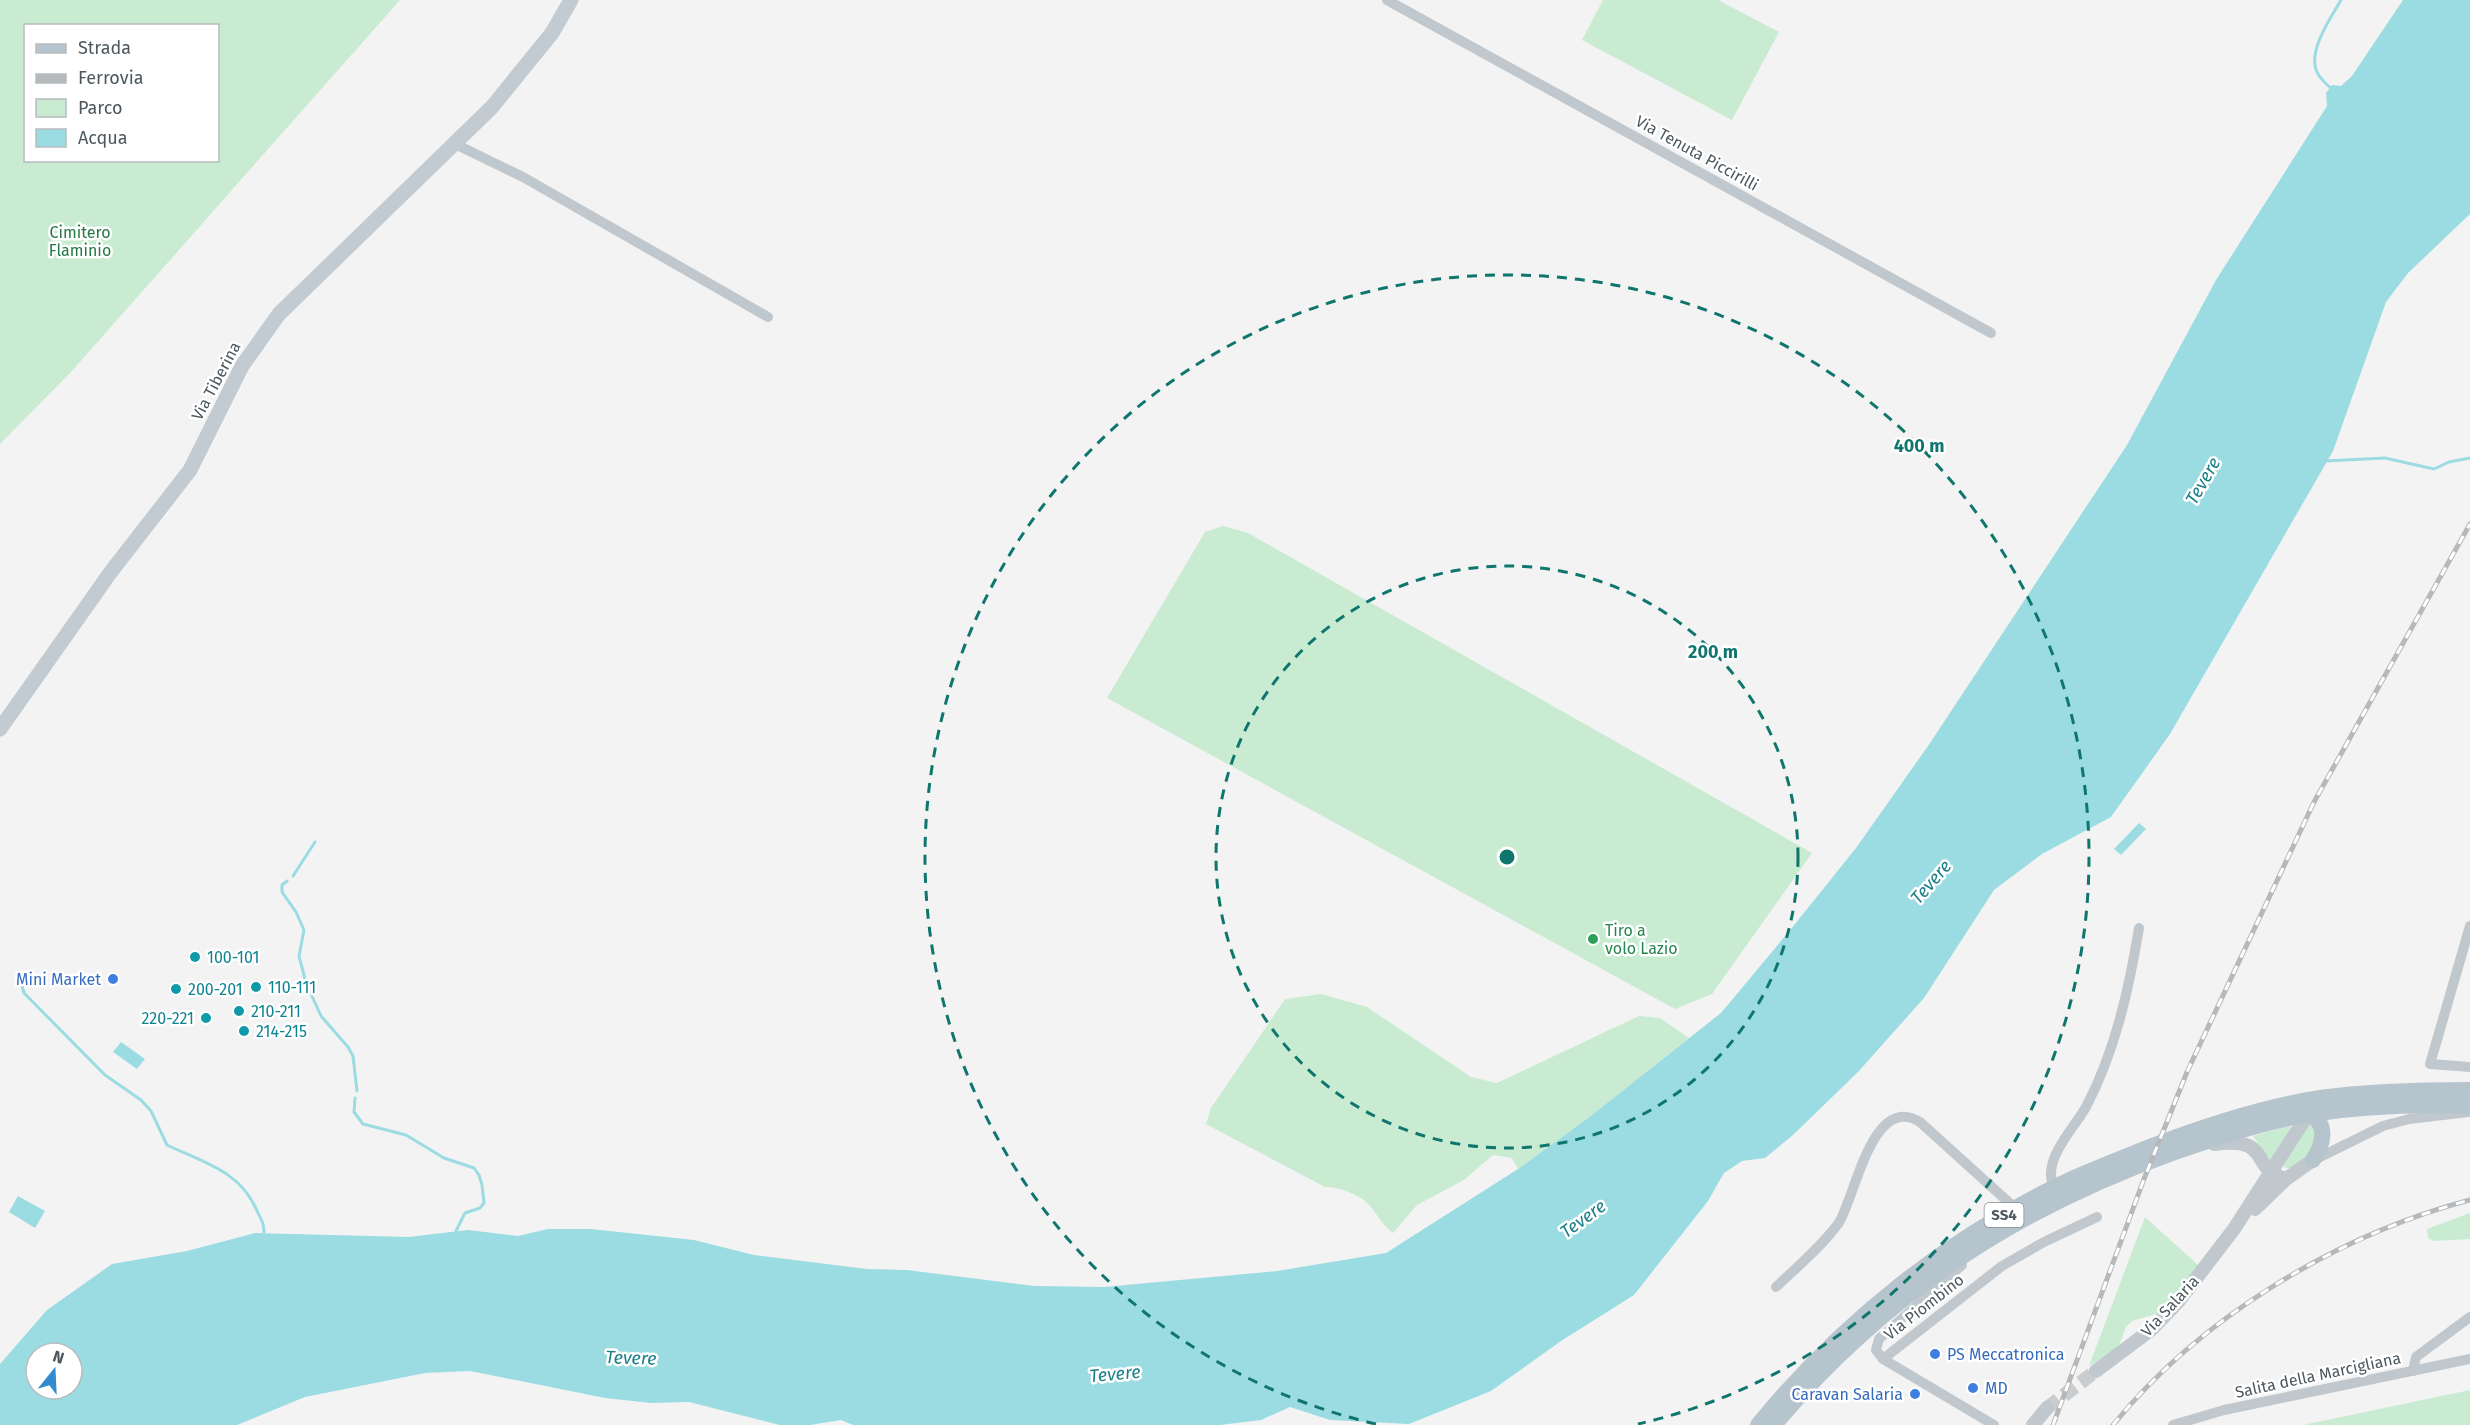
<svg xmlns="http://www.w3.org/2000/svg" width="2470" height="1425" font-family="'Fira Sans',sans-serif">
<style>
.green{fill:#c8ebd1;fill-rule:evenodd}
.water{fill:#9bdce2;fill-rule:evenodd}
.lines{fill:none;stroke-linecap:round;stroke-linejoin:round}
.stream{stroke:#9bdce2;stroke-width:3}
.tertiary-tunnel{stroke:#caccce;stroke-width:14;stroke-dasharray:14 7;stroke-linecap:butt}
.minor{stroke:#c0c8cd;stroke-width:10}
.tertiary{stroke:#c0c8cd;stroke-width:14}
.secondary{stroke:#c1cbd1;stroke-width:15}
.primary{stroke:#b6c4cd;stroke-width:16}
.rail-casing{stroke:#b5b9bc;stroke-width:5}
.rail{stroke:#fff;stroke-width:3;stroke-dasharray:9;stroke-linecap:butt}
.ring{fill:none;stroke:#0f766e;stroke-width:3;stroke-dasharray:10 8}
.leisure-dot{fill:#2e9e5b;stroke:#fff;stroke-width:2}
.culture-dot{fill:#0f9aa8;stroke:#fff;stroke-width:2}
.shop-dot{fill:#3f7fe0;stroke:#fff;stroke-width:2}
.labels{text-anchor:middle;dominant-baseline:central;stroke-width:5;stroke-linejoin:round;paint-order:stroke}
.shield{fill:#fff;stroke:#828a8e;stroke-width:1.5}
.shield-label{font-size:15px;font-weight:bold;fill:#4c585e}
.street-label{font-size:16px;fill:#4c585e;stroke:#fff}
.park-label{font-size:16px;fill:#247844;stroke:#fff}
.leisure-label{font-size:16px;fill:#27864d;stroke:#fff;text-anchor:start}
.culture-label{font-size:16px;fill:#0d838f;stroke:#fff;text-anchor:start}
.shop-label{font-size:16px;fill:#366cbe;stroke:#fff;text-anchor:end}
.water-label{font-size:18px;font-style:italic;fill:#1d8089;stroke:#fff}
.centre{fill:#0f766e;stroke:#fff;stroke-width:3}
.ring-label{font-size:18px;text-anchor:middle;font-weight:bold;fill:#0f766e;stroke:#fff;stroke-width:5;stroke-linejoin:round;paint-order:stroke}
</style>
<rect width="100%" height="100%" fill="#f4f3f3"/>
<g class="green">
<path d="M0 0H400L71 372 0 444ZM26 26H218V160H26Z"/>
<polygon points="1603,0 1718,0 1779,32 1732,120 1582,40"/>
<polygon points="1223,526 1248,533 1812,853 1712,994 1675,1009 1107,698 1205,532"/>
<path d="M1321 994 1367 1007 1471 1077 1497 1083 1639 1016 1660 1018 1689 1038 1588 1118 1518 1169 1512 1158 1493 1155 1464 1180 1417 1205 1393 1233C1380 1224 1376 1210 1365 1201 1355 1193 1336 1186 1325 1187L1206 1124 1211 1108 1285 999Z"/>
<polygon points="2310,1124 2317,1127 2312,1153 2292,1168 2285,1168 2282,1165 2307,1125"/>
<polygon points="2289,1126 2292,1128 2272,1164 2253,1136"/>
<polygon points="2470,1213 2470,1239 2434,1241 2428,1238 2427,1229"/>
<polygon points="2145,1217 2198,1265 2163,1312 2132,1321 2126,1327 2119,1346 2114,1352 2089,1366"/>
<polygon points="2470,1390 2470,1425 2303,1425"/>
</g>
<g class="water">
<path d="M2403 0H2470V214L2408 273 2386 302 2333 451 2170 734 2111 817 2042 854 1994 890 1924 998 1858 1072 1793 1135 1765 1158 1742 1161 1724 1173 1708 1201 1634 1295 1561 1341 1491 1391 1409 1424 1330 1420 1290 1407 1261 1420 1220 1425H853L841 1420 810 1425H780L689 1402 651 1403 605 1398 470 1371 425 1373 305 1397 237 1425H0V1364L47 1310 112 1264 187 1251 255 1233 408 1237 468 1230 518 1236 548 1229H591L694 1240 754 1255 867 1269 907 1270 1035 1286 1104 1287 1277 1271 1386 1253 1518 1169 1588 1118 1721 1013 1791 929 1856 848 1928 746 2127 445 2216 280 2327 106 2326 93 2332 85 2341 86 2352 76ZM36 1353H72V1389H36Z"/>
<polygon points="2139,823 2146,829 2121,855 2114,849"/>
<polygon points="121,1042 145,1059 137,1069 113,1052"/>
<polygon points="18,1196 45,1211 35,1228 9,1212"/>
</g>
<g class="lines">
<g class="stream">
<path d="M2333 90C2327 85 2320 79 2317 72 2307 52 2331 17 2341 0"/>
<polyline points="2325,461 2385,458 2434,469 2449,462 2470,458"/>
<polyline points="293,876 315,842"/>
<polyline points="287,881 282,885 282,892 296,912 304,930 299,956 306,983 321,1016 348,1047 353,1056 357,1091"/>
<path d="M22 986 24 993 105 1075 141 1100 151 1111 167 1145C202 1162 241 1171 257 1211 261 1219 264 1223 264 1232"/>
<polyline points="355,1098 354,1112 363,1124 406,1135 444,1158 474,1168 479,1175 482,1185 484,1203 480,1208 465,1213 456,1231"/>
</g>
<polyline class="tertiary-tunnel" points="2047,1408 2096,1371"/>
<g class="minor">
<polyline points="1387,0 1991,333"/>
<polyline points="453,143 523,177 768,317"/>
<polyline points="2470,926 2430,1064 2470,1067"/>
<polyline points="2316,1159 2383,1126 2409,1119 2468,1112"/>
<path d="M2054 1188C2041 1160 2073 1130 2086 1107 2115 1052 2129 989 2139 928"/>
<polyline points="1962,1265 1879,1339 1876,1350 1883,1359 1994,1425"/>
<path d="M1776 1287C1797 1267 1821 1247 1838 1224 1855 1200 1871 1092 1920 1122L2015 1208"/>
<polyline points="1883,1359 2002,1266 2044,1242 2097,1217"/>
<polyline points="2413,1371 2416,1357 2470,1317"/>
<polyline points="2173,1425 2224,1410 2470,1359"/>
</g>
<g class="tertiary">
<path d="M2214 1144C2274 1136 2248 1169 2286 1179"/>
<polyline points="2255,1209 2286,1179 2313,1160"/>
<polyline points="2096,1371 2152,1329 2178,1302 2234,1229 2303,1122 2310,1114"/>
<polyline points="2033,1425 2047,1408"/>
</g>
<polyline class="secondary" points="0,729 110,573 190,470 242,366 279,314 492,107 552,33 571,0"/>
<g class="primary">
<path d="M2310 1114C2329 1125 2323 1145 2313 1160"/>
<path d="M1758 1425C1843 1321 1952 1234 2074 1178 2099 1167 2125 1157 2150 1147 2205 1126 2262 1107 2320 1098 2370 1091 2420 1090 2470 1090"/>
<path d="M1774 1425C1885 1294 2014 1209 2175 1152 2219 1137 2265 1121 2311 1114 2363 1106 2417 1104 2470 1106"/>
</g>
<g class="rail-casing">
<g id="rail">
<polyline points="2053,1425 2144,1179 2187,1072 2314,802 2470,524"/>
<path d="M2113 1425C2200 1318 2337 1235 2470 1200"/>
</g>
</g>
<use href="#rail" class="rail"/>
</g>
<g class="ring">
<circle cx="1507" cy="857" r="291"/>
<path d="M1376 1424A582 582 0 1 1 1638 1424"/>
</g>
<circle class="leisure-dot" cx="1593" cy="939" r="6"/>
<g class="culture-dot">
<circle cx="195" cy="957" r="6"/>
<circle cx="256" cy="987" r="6"/>
<circle cx="176" cy="989" r="6"/>
<circle cx="239" cy="1011" r="6"/>
<circle cx="206" cy="1018" r="6"/>
<circle cx="244" cy="1031" r="6"/>
</g>
<g class="shop-dot">
<circle cx="113" cy="979" r="6"/>
<circle cx="1935" cy="1354" r="6"/>
<circle cx="1973" cy="1388" r="6"/>
<circle cx="1915" cy="1394" r="6"/>
</g>
<g class="labels">
<rect class="shield" x="1984.5" y="1203" width="39" height="24" rx="4.5"/>
<g class="shield-label">
<text x="2004" y="1215">SS4</text>
</g>
<g class="street-label">
<text transform="translate(1697 153) rotate(29)">Via Tenuta Piccirilli</text>
<text transform="translate(216 381) rotate(-62)">Via Tiberina</text>
<text transform="translate(2170 1306) rotate(-47)">Via Salaria</text>
<text transform="translate(1924 1307) rotate(-38)">Via Piombino</text>
<text transform="translate(2318 1375) rotate(-12)">Salita della Marcigliana</text>
</g>
<g class="park-label">
<text x="80" y="232">Cimitero<tspan x="80" dy="18">Flaminio</tspan></text>
</g>
<g class="leisure-label">
<text x="1605" y="930">Tiro a<tspan x="1605" dy="18">volo Lazio</tspan></text>
</g>
<g class="culture-label">
<text x="207" y="957">100-101</text>
<text x="268" y="987">110-111</text>
<text x="188" y="989">200-201</text>
<text x="251" y="1011">210-211</text>
<text x="194" y="1018" text-anchor="end">220-221</text>
<text x="256" y="1031">214-215</text>
</g>
<g class="shop-label">
<text x="101" y="979">Mini Market</text>
<text x="1947" y="1354" text-anchor="start">PS Meccatronica</text>
<text x="1985" y="1388" text-anchor="start">MD</text>
<text x="1903" y="1394">Caravan Salaria</text>
</g>
<g class="water-label">
<text transform="translate(2203 481) rotate(-60)">Tevere</text>
<text transform="translate(1931 882) rotate(-49)">Tevere</text>
<text transform="translate(1583 1219) rotate(-36)">Tevere</text>
<text transform="translate(631 1358) rotate(2)">Tevere</text>
<text transform="translate(1115 1374) rotate(-5)">Tevere</text>
</g>
</g>
<circle cx="1507" cy="857" r="9" class="centre"/>
<g class="ring-label">
<text x="1919" y="452">400 m</text>
<text x="1713" y="658">200 m</text>
</g>
<rect x="24" y="24" width="195" height="138" fill="#ffffff" stroke="#b7bcbf" stroke-width="1.5"/>
<rect x="36" y="44" width="30" height="9" fill="#b6c4cd" stroke="#b7bcbf" stroke-width="1.5"/>
<text x="78" y="54" font-size="18" fill="#4c585e">Strada</text>
<rect x="36" y="74" width="30" height="9" fill="#b5b9bc" stroke="#b7bcbf" stroke-width="1.5"/>
<text x="78" y="84" font-size="18" fill="#4c585e">Ferrovia</text>
<rect x="36" y="99" width="30" height="18" fill="#c8ebd1" stroke="#b7bcbf" stroke-width="1.5"/>
<text x="78" y="114" font-size="18" fill="#4c585e">Parco</text>
<rect x="36" y="129" width="30" height="18" fill="#9bdce2" stroke="#b7bcbf" stroke-width="1.5"/>
<text x="78" y="144" font-size="18" fill="#4c585e">Acqua</text>
<g transform="translate(54 1371) rotate(18)"><circle r="28" fill="#ffffff" stroke="#b7bcbf" stroke-width="1.5"/>
<path d="M0-4.5L10 22L0 15L-10 22Z" fill="#328acf"/>
<text y="-9" font-size="16" font-weight="bold" text-anchor="middle" fill="#4c585e">N</text>
</g>
</svg>
